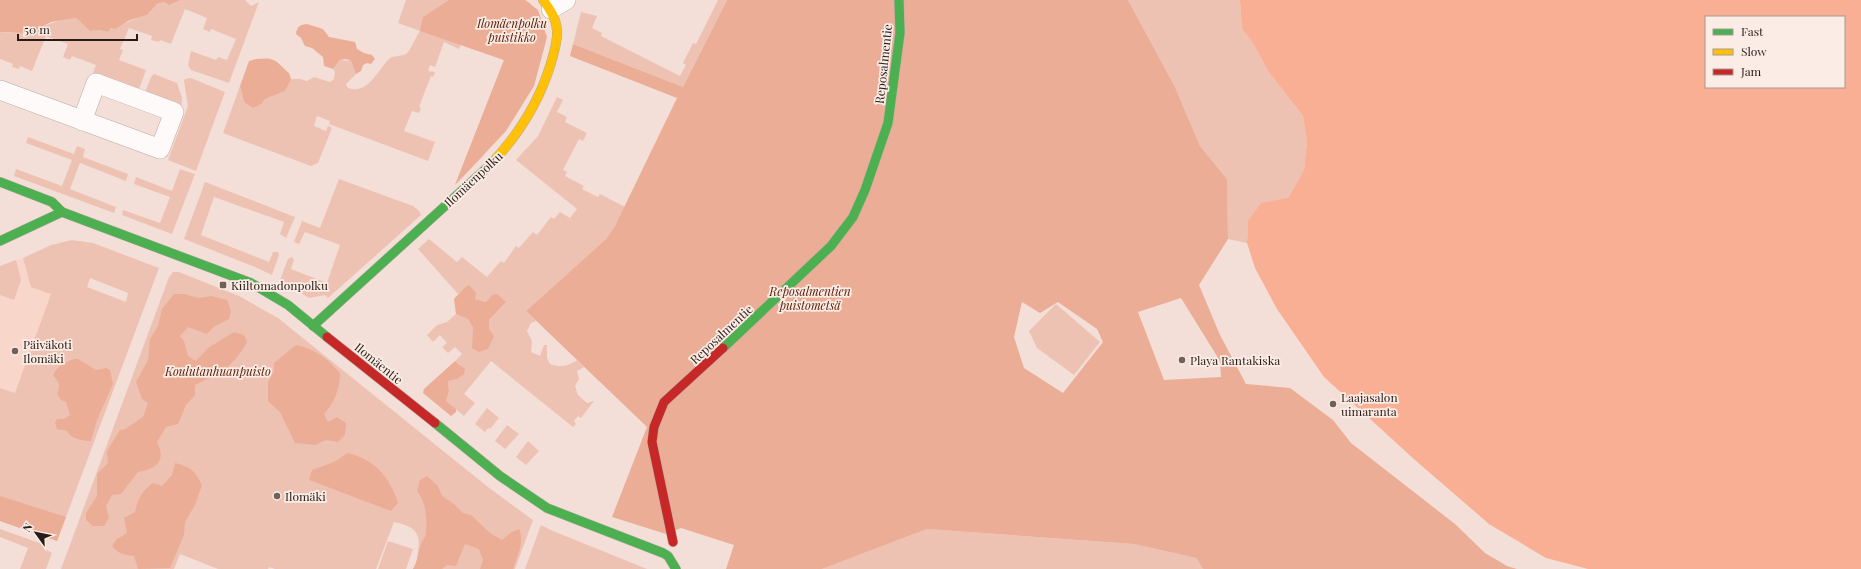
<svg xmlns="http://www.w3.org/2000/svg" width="1861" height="569" font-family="'Playfair Display',serif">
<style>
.built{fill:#f8d6ca}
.green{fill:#eec2b2;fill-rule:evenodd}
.forest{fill:#ebad96;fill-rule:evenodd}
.water{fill:#f9af93;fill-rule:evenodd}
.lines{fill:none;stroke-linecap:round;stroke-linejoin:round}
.street-casing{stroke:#b9aaa4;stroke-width:20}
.fast-casing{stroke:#b9aaa4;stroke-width:10}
.slow-casing{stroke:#b9aaa4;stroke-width:10}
.jam-casing{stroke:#b9aaa4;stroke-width:10}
.street{stroke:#fdfaf9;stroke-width:19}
.fast{stroke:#4caf50;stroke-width:9}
.slow{stroke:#ffc107;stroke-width:9}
.jam{stroke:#c62828;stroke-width:9}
.poi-dot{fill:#70605a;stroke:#fbece6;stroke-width:1.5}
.labels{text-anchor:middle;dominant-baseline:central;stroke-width:3.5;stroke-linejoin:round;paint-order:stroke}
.park-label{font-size:12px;font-style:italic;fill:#581c03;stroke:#fbece6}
.street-label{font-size:12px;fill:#291c17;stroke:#fbece6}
.poi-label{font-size:12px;fill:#291c17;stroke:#fbece6;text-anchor:start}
</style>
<rect width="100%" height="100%" fill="#f3dfd7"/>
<polygon class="built" points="23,258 31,287 88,282 87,287 125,302 0,481 0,266"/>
<g class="green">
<path d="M181 0H245L251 6 259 2 229 83 191 70 188 65 191 51 216 60 218 57 227 60 236 39 211 29 210 32 203 29 207 18 185 9 171 44 160 40 159 42 151 40 152 36 129 28 120 49 123 50 119 60 146 70 138 92 92 76 96 65 72 56 70 60 63 57 68 44 46 36 32 71 20 66 19 69 12 67 13 64 0 59V32C32 36 47 20 76 18L90 31 99 30 108 32 111 28 147 15 157 4 164 2 169 5Z"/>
<path d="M406 0H525L530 3 544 27 484 155 455 185 504 60 461 45 459 49 444 42 435 67 430 65 428 71 435 72 433 77 431 76 419 107 421 108 419 113 412 111 404 131 435 142 428 161 329 124 330 121 317 116 314 126 326 131 328 126 332 128 318 163 311 166 223 133 240 86 244 102C267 99 277 99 291 79H300L307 81 314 77 330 82 334 79 335 72 333 69 340 60 351 61 356 74 346 84 348 88C369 95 377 70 390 58 394 56 402 56 406 54 410 52 416 36 420 31L398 23Z"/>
<polygon points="718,0 727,0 683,87 573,44 581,12 597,16 592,28 602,33 601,36 680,76 686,65 683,63 693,43 696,44"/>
<polygon points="1128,0 1240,0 1242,29 1253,43 1268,71 1303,116 1307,142 1304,170 1288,198 1248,221 1247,243 1228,239 1227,179 1200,146 1175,87"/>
<polygon points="154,74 177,83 182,98 181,108 144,95 151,77"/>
<polygon points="191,78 225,92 196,171 168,160 188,106 184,81 185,79"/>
<path d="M557 97 563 100 557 112 567 117 565 122 587 133 583 141 579 139 563 170 567 172 565 176 584 186 582 189 598 197 600 194 625 207 615 226 606 239 526 311 536 321 531 323 527 331 532 341 531 352 540 356 544 345H547V358L550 364C560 368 569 366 577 360L584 367 577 371 579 379 575 386 578 395 587 403 594 401 581 418 578 416 574 421 576 424 573 427 491 361 464 394 475 403 464 416 446 401 449 391 448 381 457 379 461 365 455 361 462 354 455 347 448 353 442 347 447 343 440 335 433 342 427 335 437 325 447 322 456 314 468 319 473 328V339L489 329V320L506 302 492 295 486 302 475 299 464 288 458 294 418 249 429 239 457 262 462 257 487 277 501 261 504 263 516 246 519 248 533 232 537 235 551 217 554 219 560 212 570 218 577 209 516 160 538 136Z"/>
<polygon points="28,137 74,154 77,146 85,149 83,157 128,174 126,181 80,163 70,189 116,207 114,213 14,176 16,169 62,186 72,160 26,143"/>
<polygon points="180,169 195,174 172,234 122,215 123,210 160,223 170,197 134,184 136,177 172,191"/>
<polygon points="339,179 413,206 419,211 421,215 328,298 325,295 309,298 280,280 288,259 292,257 294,260 291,269 327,283 340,245 305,232 299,244 294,242 295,239 302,221 320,228"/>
<polygon points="205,182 295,217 286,238 280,234 284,222 214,197 201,235 269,262 273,252 278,252 279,255 272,275 255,267 184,239"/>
<path d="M72 240 93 243 159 268 57 541 0 521V388L15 393 51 294 31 287 23 258 51 245ZM90 278 128 293 126 302 87 287Z"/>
<polygon points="16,260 21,280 14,300 0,295 0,266"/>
<path d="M173 272H179L239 296 278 318 488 487 533 520 515 569H413C417 563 417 558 418 551 422 531 412 526 394 522L376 569H275L269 567 268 569H218L180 554 174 569H61L169 277Z"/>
<polygon points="1056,304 1100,342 1074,375 1037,348 1029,331"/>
<polygon points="487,408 499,418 490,429 488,428 485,432 475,424"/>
<polygon points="507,425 519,434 505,449 495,441"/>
<polygon points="528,441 539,451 526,465 516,457"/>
<polygon points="541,525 553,531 647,569 525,569"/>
<polygon points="0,529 45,545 47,550 52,553 46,569 20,569 28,548 0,537"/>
<polygon points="927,529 1134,544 1196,558 1203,569 822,569"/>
<polygon points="388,541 413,549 406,569 378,569"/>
</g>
<g class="forest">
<polygon points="0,0 181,0 169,5 164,2 157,4 147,15 128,21 115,29 111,28 108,32 99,30 90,31 76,18 51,22 30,33 0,32"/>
<polygon points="449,0 525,0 538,10 547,37 534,86 506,131 455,185 504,60 420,31 423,17"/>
<path d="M727 0H1128L1175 87 1200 146 1227 179 1228 239 1199 285 1220 335 1246 384 1290 388 1333 420 1351 443 1455 524 1485 553 1507 566 1517 569H1203L1196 558 1134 544 927 529 822 569H726L734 545 681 528 666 534 612 517 647 427 526 311 606 239 615 226 677 98 570 56 573 44 683 87ZM1181 298 1220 361 1221 377 1164 380 1138 312ZM1022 302 1040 313 1058 302 1097 329 1103 342 1063 393 1024 368 1014 337Z"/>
<path d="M307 24 323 29 329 37 355 42 357 49 364 53 372 55 375 59 371 64 367 63 363 65 361 71 356 74 351 61 346 59 340 60 333 69 324 66 323 57 312 48 305 46 301 38 296 34C297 26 300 25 307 24Z"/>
<path d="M256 59C261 59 266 58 270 59 278 60 283 69 289 73L291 79 285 91 265 99 261 104 253 108 244 102 240 86 249 61Z"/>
<polygon points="469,285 476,293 475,299 486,302 492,295 497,294 506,302 489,320 489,329 494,336 488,349 479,352 472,348 473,328 468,319 456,314 454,299 464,288"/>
<path d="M174 294H184L199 298 211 296 227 300 231 311 229 319 215 326 207 334 188 327 180 336 184 341 188 356 196 361 208 348 234 332 244 335 247 342C233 368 220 373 195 385V395L186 405 178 424 166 427 157 442C167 461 156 469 138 472L121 494 112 495 106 506 109 518 104 526H93L86 520V513L97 496V474L108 463 107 451 120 430 125 429 143 417 148 403 142 399 136 382 148 360 150 339 158 326 162 309Z"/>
<path d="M296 345C316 349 326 358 340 373 340 389 334 403 324 414L328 422 337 417 346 423 345 435 338 442 326 440 315 445 295 443 280 412 268 401V382L274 371V363Z"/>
<path d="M74 359H78L96 370 106 368 110 370 113 384 97 420 91 441C83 441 71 439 67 431L57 429 55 423 57 419H64L70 415 66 402 61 400 57 394C61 385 59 382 53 375 57 366 65 362 74 359Z"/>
<polygon points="455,361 465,369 464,374 457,379 448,381 449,391 446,401 456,409 456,412 451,416 423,393 424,389"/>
<path d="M348 453C375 460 390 477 398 503L391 511 309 480 312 470 334 462Z"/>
<path d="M175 463C191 467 195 471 202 485L195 505 185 522 184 535 170 568 138 569 134 556C125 555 118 554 112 546L117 539 127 533 124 518 135 512C138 498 142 491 153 483L162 486 172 475Z"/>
<path d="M427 476 438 486 442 496 454 504 463 513 471 515 490 533 502 540 512 532 519 529C525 541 517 557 513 569H480L483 560 479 549 465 544 456 566 447 565 442 569H413C420 558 417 547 426 535 427 519 427 504 417 491L420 480Z"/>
<polygon points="0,496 66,517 57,541 0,521"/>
</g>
<path class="water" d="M1240 0H1861V569H1588L1546 558 1489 524 1415 460 1324 377 1277 309 1255 268 1247 243 1248 221 1261 203 1288 198 1304 170 1307 142 1303 116 1268 71 1253 43 1242 29ZM1706 17H1844V87H1706Z"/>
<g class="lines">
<g class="street-casing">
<g id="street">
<polyline points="551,9 566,0"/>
<polyline points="0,90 160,149 174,112 96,83 82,121"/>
</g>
</g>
<g class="fast-casing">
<g id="fast">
<polyline points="0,182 52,202 62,212 251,283 288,305 327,337"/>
<polyline points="0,241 62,212"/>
<polyline points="313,326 489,166"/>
<polyline points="723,348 831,246 853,217 865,190 888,123 900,33 899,0"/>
<polyline points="435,423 500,476 547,508 663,553 668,556 676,569"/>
</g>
</g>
<g class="slow-casing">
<path id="slow" d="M489 166C518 136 539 103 551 63 554 52 558 41 557 30 556 18 550 9 543 0"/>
</g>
<g class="jam-casing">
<g id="jam">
<polyline points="327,337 435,423"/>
<polyline points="673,542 652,442 654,427 664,402 723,348"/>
</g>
</g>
<use href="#street" class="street"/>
<use href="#fast" class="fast"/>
<use href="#slow" class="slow"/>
<use href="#jam" class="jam"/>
</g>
<g class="poi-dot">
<rect x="219" y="281" width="8" height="8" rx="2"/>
<circle cx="15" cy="351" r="4"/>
<circle cx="1182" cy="360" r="4"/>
<circle cx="1333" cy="404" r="4"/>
<circle cx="277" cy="496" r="4"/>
</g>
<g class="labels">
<g class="park-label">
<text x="512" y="23">Ilomäenpolku<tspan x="512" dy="14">puistikko</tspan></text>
<text x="810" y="291">Reposalmentien<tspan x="810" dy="14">puistometsä</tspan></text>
<text x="218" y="371">Koulutanhuanpuisto</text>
</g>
<g class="street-label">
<text transform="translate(883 64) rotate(-84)">Reposalmentie</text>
<text transform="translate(473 179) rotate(-43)">Ilomäenpolku</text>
<text transform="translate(721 334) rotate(-43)">Reposalmentie</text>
<text transform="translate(379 363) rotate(39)">Ilomäentie</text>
</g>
<g class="poi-label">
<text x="231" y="285">Kiiltomadonpolku</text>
<text x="23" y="344">Päiväkoti<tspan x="23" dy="14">Ilomäki</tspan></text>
<text x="1190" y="360">Playa Rantakiska</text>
<text x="1341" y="397">Laajasalon<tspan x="1341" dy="14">uimaranta</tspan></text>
<text x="285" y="496">Ilomäki</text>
</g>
</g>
<rect x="1705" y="16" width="140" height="72" fill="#fbece6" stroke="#a79993"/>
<rect x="1713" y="29" width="20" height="6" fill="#4caf50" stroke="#a79993"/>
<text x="1741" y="36" font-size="12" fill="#291c17">Fast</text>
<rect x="1713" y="49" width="20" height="6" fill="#ffc107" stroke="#a79993"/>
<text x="1741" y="56" font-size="12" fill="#291c17">Slow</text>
<rect x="1713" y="69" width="20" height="6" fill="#c62828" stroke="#a79993"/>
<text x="1741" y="76" font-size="12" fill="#291c17">Jam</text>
<g transform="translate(36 533) rotate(303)" stroke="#fbece6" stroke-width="3" paint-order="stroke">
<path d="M0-3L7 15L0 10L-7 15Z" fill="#291c17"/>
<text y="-6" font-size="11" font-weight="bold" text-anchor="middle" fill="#291c17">N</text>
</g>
<path d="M18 34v6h119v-6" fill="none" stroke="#291c17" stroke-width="2"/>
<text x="24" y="34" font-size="12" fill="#291c17" stroke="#fbece6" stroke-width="3" paint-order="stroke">50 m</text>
</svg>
